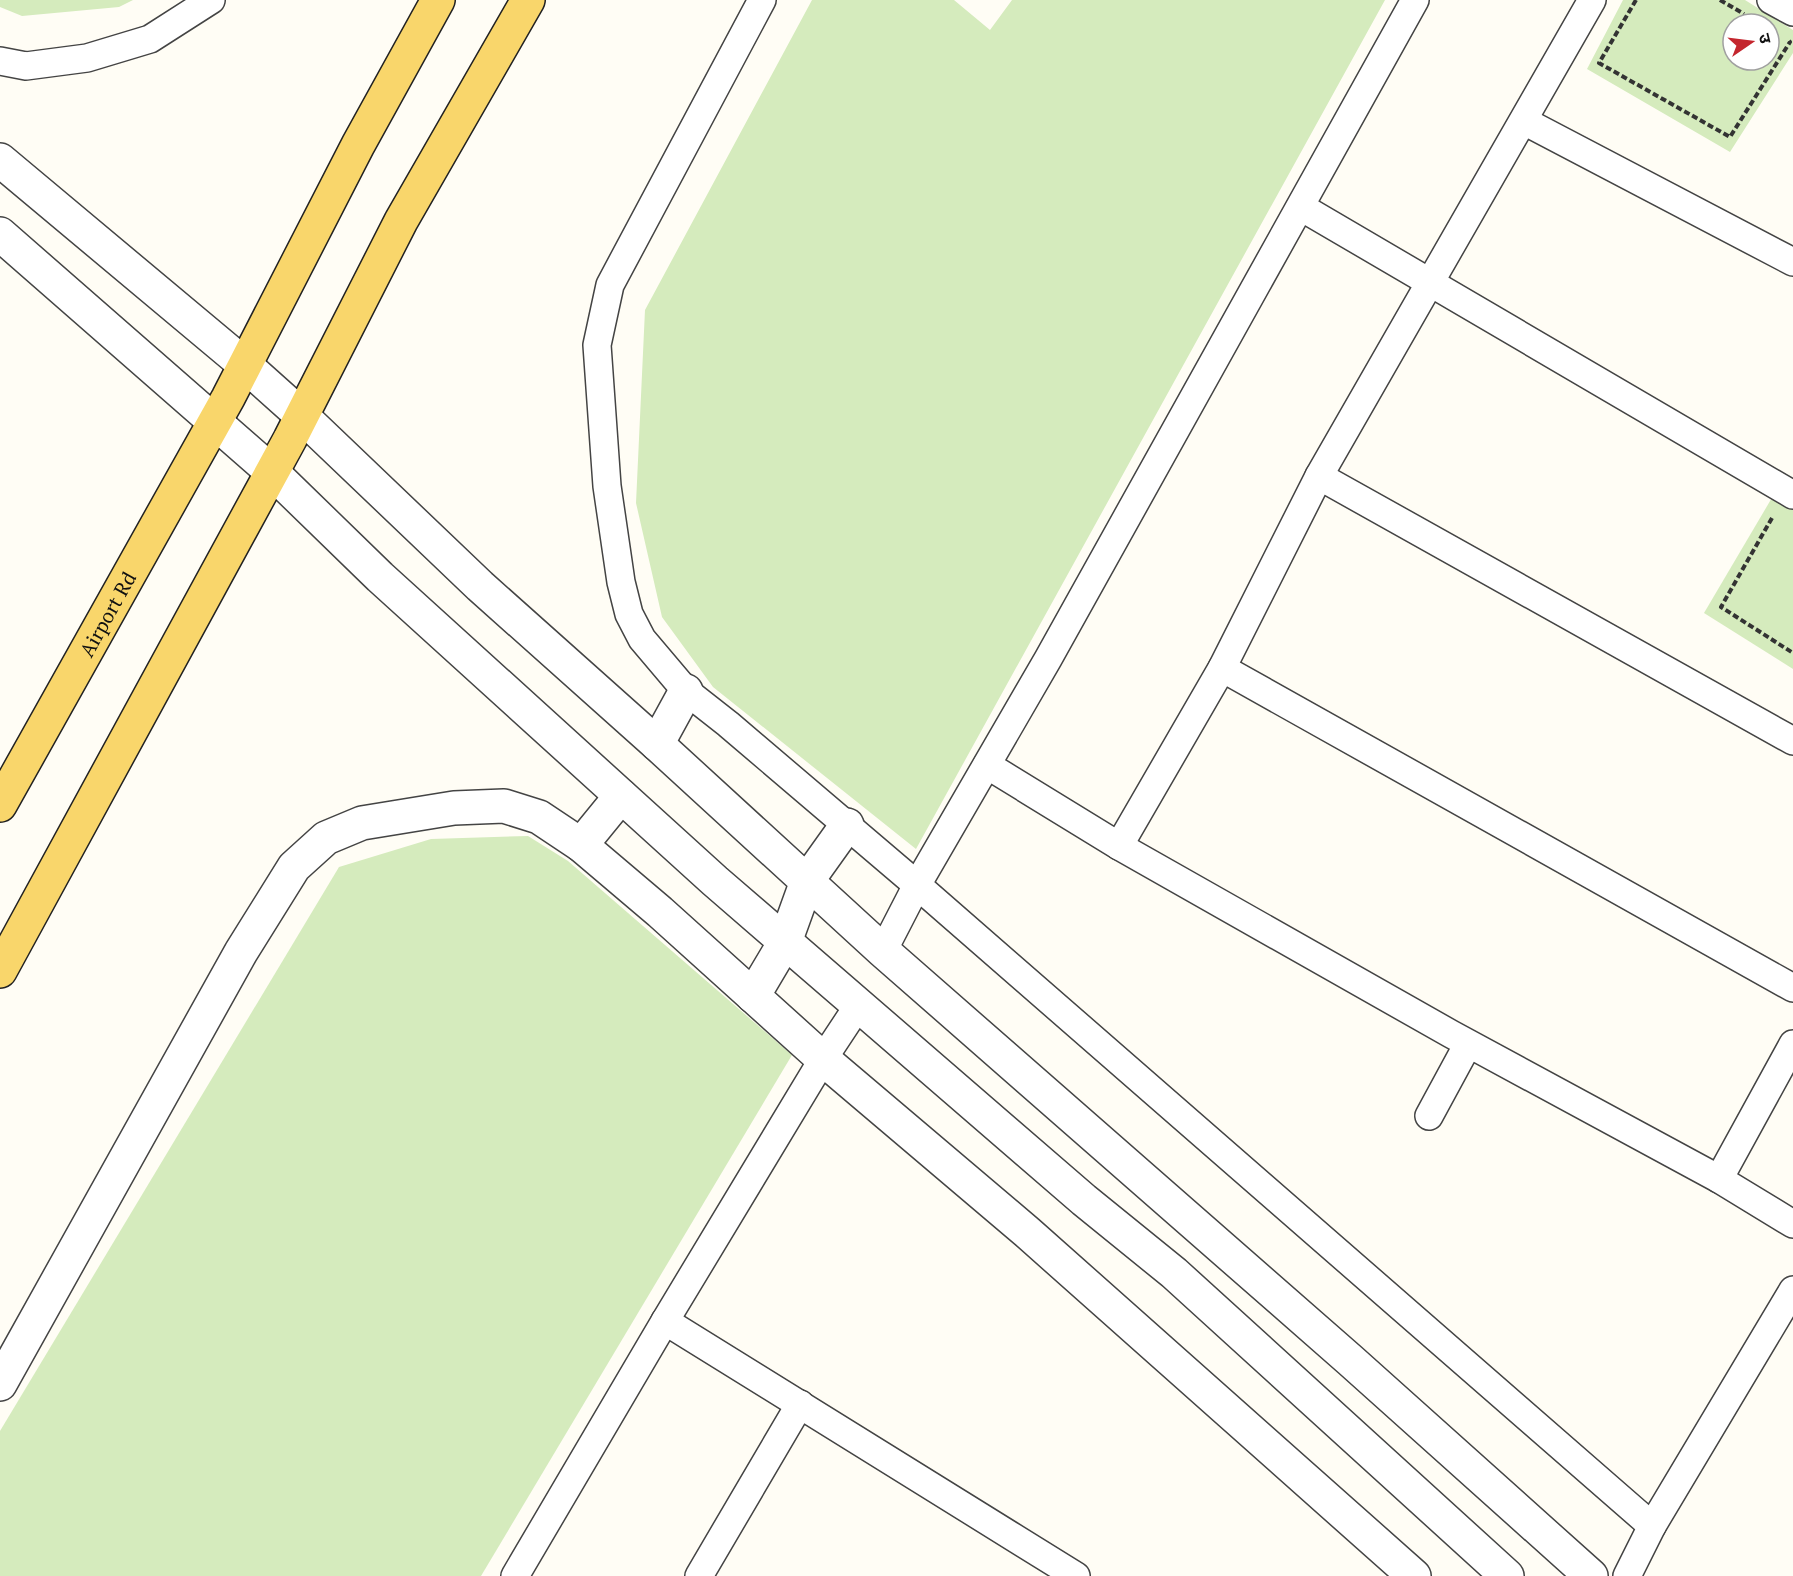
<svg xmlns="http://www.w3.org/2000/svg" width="1793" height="1576" font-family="'PT Serif','Noto Sans Devanagari',serif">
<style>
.green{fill:#d5ebbd;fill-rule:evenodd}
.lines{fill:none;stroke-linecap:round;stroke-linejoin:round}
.minor-casing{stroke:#444;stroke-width:30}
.tertiary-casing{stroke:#444;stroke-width:36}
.primary-casing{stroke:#222;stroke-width:36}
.path{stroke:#333;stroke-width:4;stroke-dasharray:6 3;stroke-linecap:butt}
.minor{stroke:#fff;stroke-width:27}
.tertiary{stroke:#fff;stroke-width:33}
.primary{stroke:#f9d66b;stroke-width:33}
.labels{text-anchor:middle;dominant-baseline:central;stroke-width:6;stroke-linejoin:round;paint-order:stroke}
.street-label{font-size:20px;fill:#111;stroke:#fff}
</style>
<rect width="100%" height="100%" fill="#fffdf5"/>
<g class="green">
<polygon points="0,0 133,0 119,7 22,16 0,7"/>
<polygon points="812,0 954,0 990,30 1012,0 1385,0 916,849 713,687 662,617 636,503 645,310"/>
<path d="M1623 0H1745L1793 30V53L1730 152 1587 69ZM1733 24H1769V60H1733Z"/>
<polygon points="1773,496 1793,507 1793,669 1704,613"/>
<polygon points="528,836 568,861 792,1055 481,1576 0,1576 0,1431 339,867 431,839"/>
</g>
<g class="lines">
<g class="minor-casing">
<g id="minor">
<polyline points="762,0 610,285 597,345 607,486 621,582 629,614 642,639 686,691 728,724 917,885 1652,1526"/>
<polyline points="1771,0 1793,12"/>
<polyline points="0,61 26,66 87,58 150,39 211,0"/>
<polyline points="1524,121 1793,262"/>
<polyline points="1301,207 1793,495"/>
<polyline points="1319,476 1793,741"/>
<polyline points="1222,668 1793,988"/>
<polyline points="987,765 1119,846 1451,1034 1719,1179 1793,1224"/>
<polyline points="1119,846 1222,668 1319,476 1592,0"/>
<polyline points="883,951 917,885 1048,659 1415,0"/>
<polyline points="1429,1116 1468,1044"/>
<polyline points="1719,1179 1793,1044"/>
<polyline points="665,1321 1076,1576"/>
<polyline points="515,1576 665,1321 823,1059 858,1006"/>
<polyline points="699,1576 800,1404"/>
<polyline points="1627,1576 1652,1526 1793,1290"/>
</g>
</g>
<g class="tertiary-casing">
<g id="tertiary">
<polyline points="0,160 245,365 302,416 480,586 657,744 883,951 1350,1360 1591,1576"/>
<polyline points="0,234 272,472 380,577 715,881 1084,1200 1174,1273 1507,1576"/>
<polyline points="657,744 686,691"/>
<polyline points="581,845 621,796"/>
<polyline points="753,996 785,942 807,881 847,825"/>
<polyline points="0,1384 241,952 294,867 326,838 362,823 454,808 504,806 539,817 581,845 660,912 823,1059 1027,1232 1414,1576"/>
</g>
</g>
<g class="primary-casing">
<g id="primary">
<path id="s1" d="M0 805 228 398 358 145 438 0"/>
<polyline points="0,971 290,439 401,221 528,0"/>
</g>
</g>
<g class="path">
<polyline points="1636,0 1599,63 1730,137 1790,42 1789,41"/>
<polyline points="1720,0 1744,14"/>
<polyline points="1772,518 1721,607 1793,653"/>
</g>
<use href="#minor" class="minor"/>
<use href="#tertiary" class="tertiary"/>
<use href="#primary" class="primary"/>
</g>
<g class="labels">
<g class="street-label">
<text stroke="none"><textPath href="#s1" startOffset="219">Airport Rd</textPath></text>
</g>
</g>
<g transform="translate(1751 42) rotate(76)"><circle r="28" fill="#ffffff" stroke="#a0a0a0" stroke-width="1.5"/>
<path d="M0-4.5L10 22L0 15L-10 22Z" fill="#c4262e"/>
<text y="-9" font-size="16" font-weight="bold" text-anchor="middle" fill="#111111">उ</text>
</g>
</svg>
